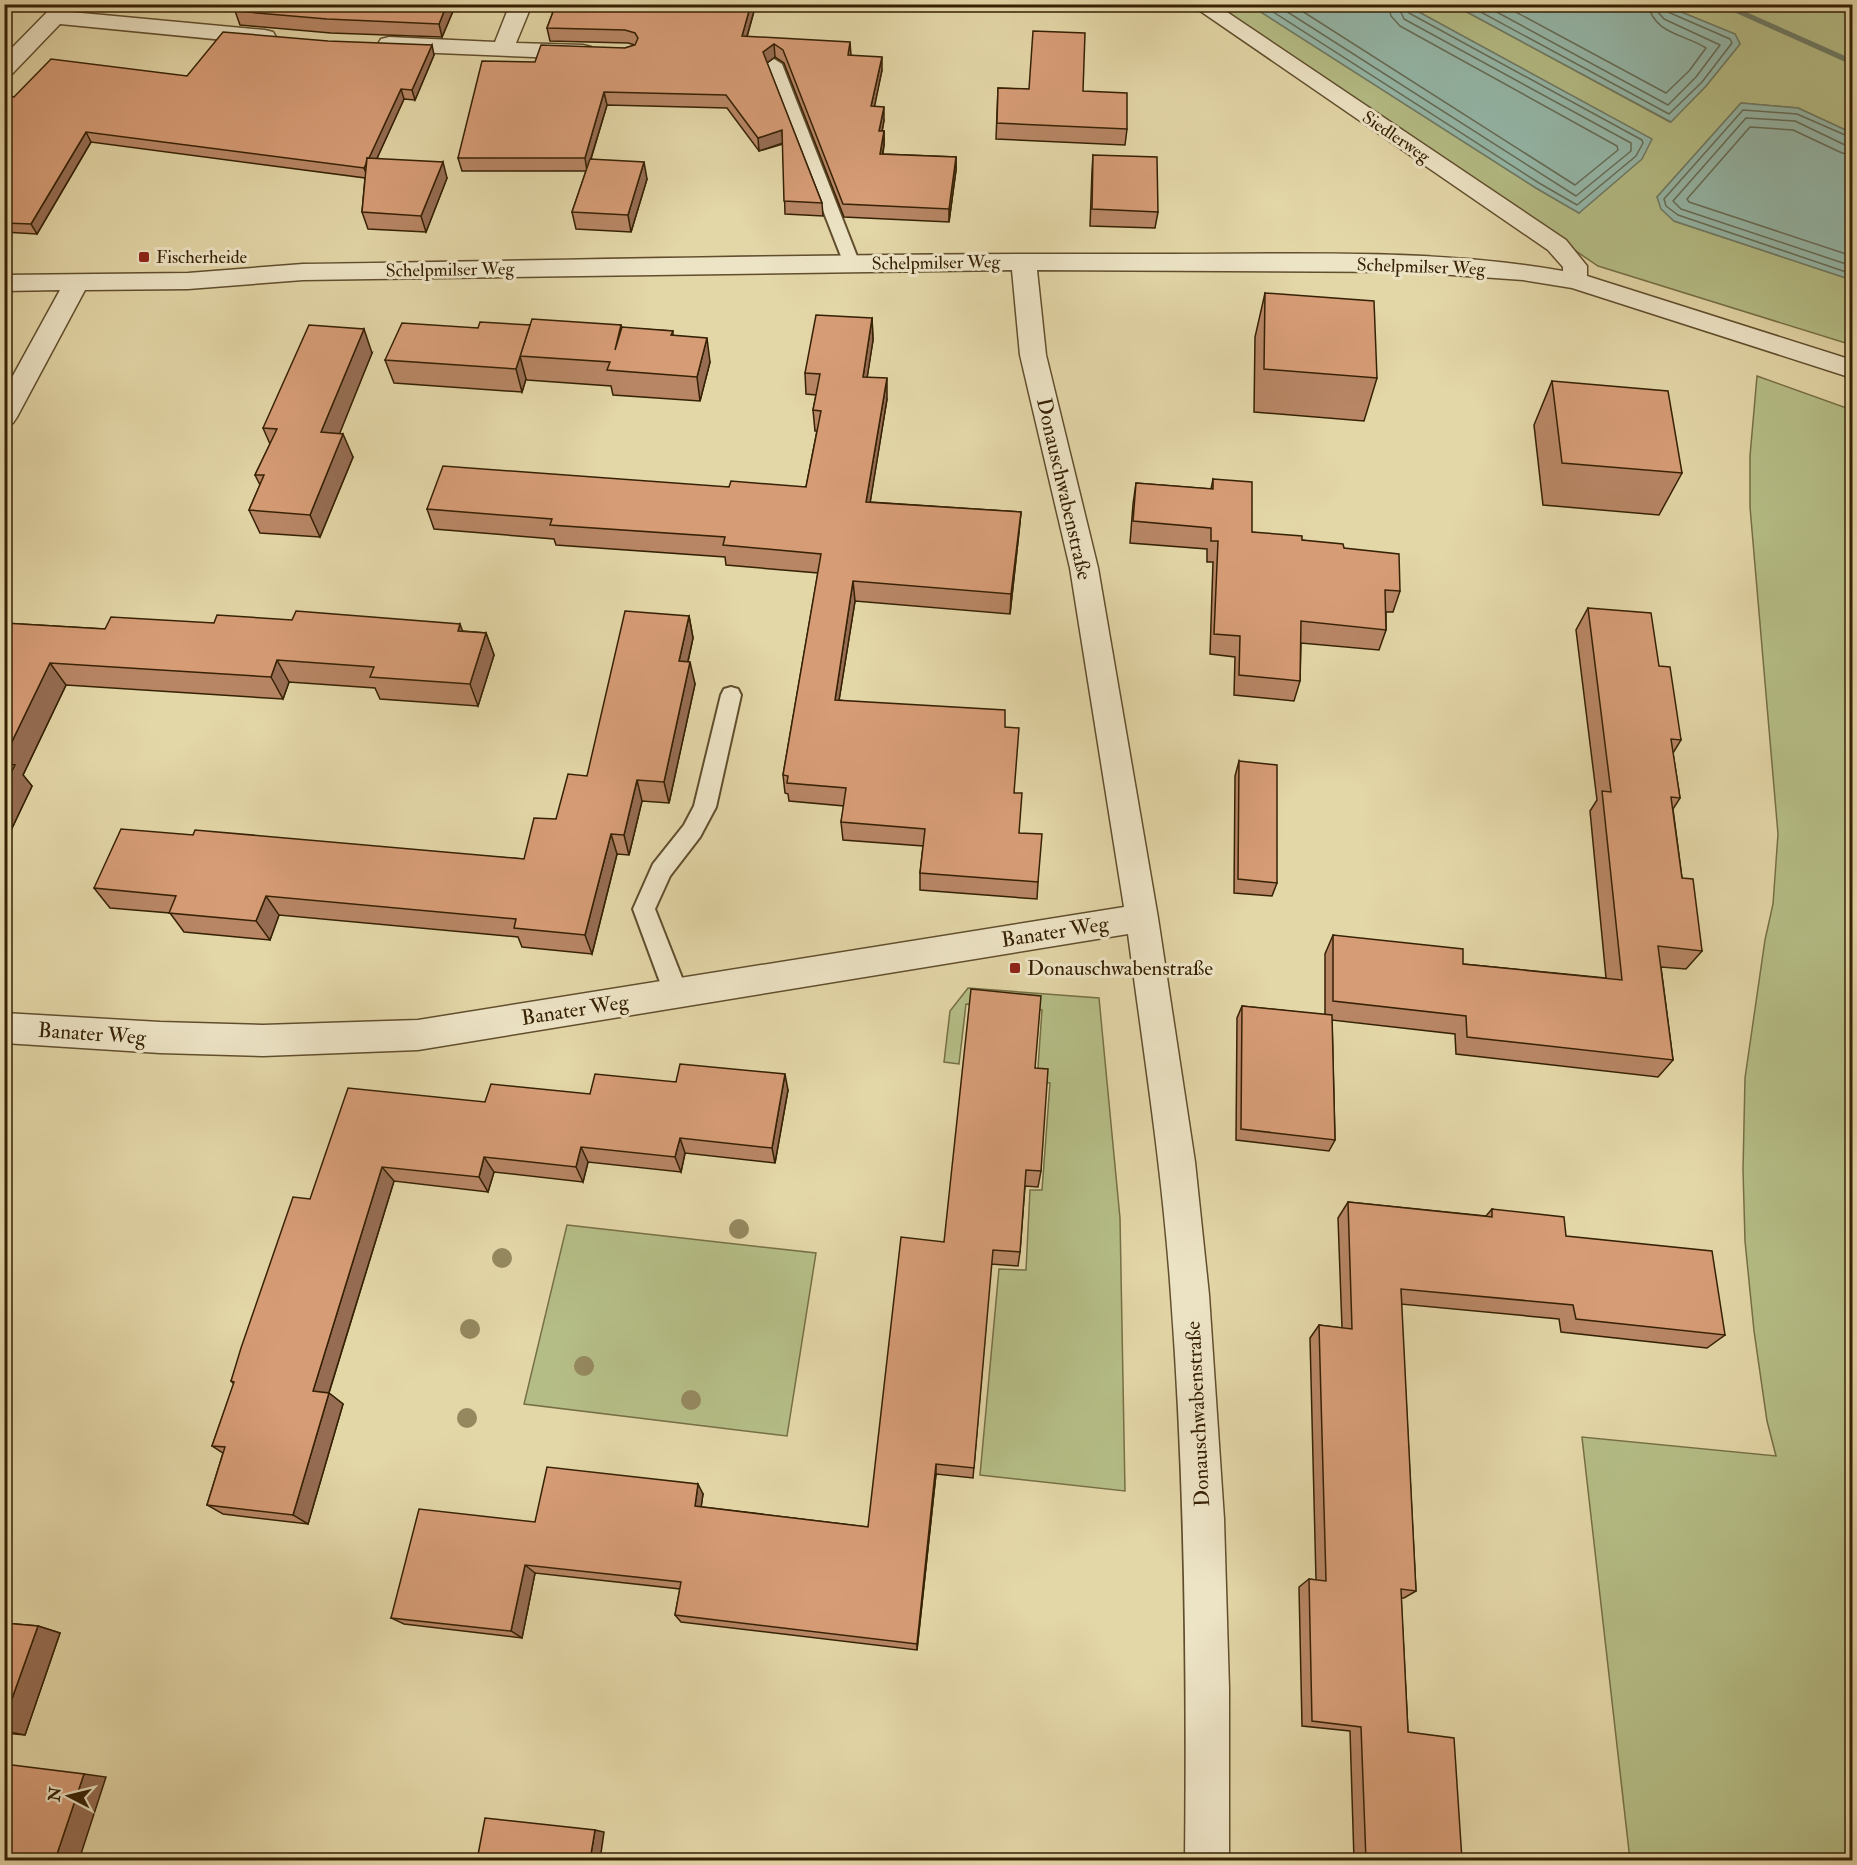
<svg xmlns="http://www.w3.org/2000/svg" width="1857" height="1865" font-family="'IM FELL Double Pica',serif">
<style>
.green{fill:#b5bd86;stroke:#766f45;stroke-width:1.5}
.water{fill:#95b9ab;stroke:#6f7c68;stroke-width:1.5}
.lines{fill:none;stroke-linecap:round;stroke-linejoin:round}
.shore{stroke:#666d58;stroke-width:1.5}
.stream{fill:#6f7c68;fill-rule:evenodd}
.lane-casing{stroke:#614e2d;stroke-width:4}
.street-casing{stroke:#614e2d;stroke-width:3}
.lane{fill:#ede4c6;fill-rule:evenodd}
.street{fill:#ede4c6;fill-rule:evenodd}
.tree{fill:#95885f}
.wall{fill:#b88665;stroke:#362104;stroke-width:1.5}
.shaded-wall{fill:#966d53;stroke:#362104;stroke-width:1.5}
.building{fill:#d69c76;stroke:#362104;stroke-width:1.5}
.poi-dot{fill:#8f2418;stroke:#ede4c6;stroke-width:2}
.labels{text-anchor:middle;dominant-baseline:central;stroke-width:6;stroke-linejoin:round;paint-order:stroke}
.far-street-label{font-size:18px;fill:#362104;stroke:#ede4c6}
.far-poi-label{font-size:18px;fill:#362104;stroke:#ede4c6;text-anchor:start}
.street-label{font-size:21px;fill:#362104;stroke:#ede4c6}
.poi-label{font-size:21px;fill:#362104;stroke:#ede4c6;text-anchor:start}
</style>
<rect width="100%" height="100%" fill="#e3d6a7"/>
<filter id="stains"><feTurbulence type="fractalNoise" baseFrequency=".00333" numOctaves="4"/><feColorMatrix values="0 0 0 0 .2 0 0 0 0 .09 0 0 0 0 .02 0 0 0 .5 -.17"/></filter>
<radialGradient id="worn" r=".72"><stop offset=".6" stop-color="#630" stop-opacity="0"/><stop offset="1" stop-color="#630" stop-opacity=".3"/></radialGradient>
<g class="green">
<polygon points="1212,5 1250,5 1536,188 1579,213 1651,139 1406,5 1454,5 1670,122 1706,86 1740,44 1735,34 1664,5 1852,5 1852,133 1798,108 1741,103 1657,197 1674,221 1852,280 1852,345 1598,266"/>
<polygon points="1757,376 1852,410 1852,1860 1630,1860 1582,1437 1776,1456 1767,1421 1754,1331 1745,1241 1743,1170 1745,1078 1765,940 1773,904 1778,834 1750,507 1750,456"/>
<polygon points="968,988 1099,998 1120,1218 1125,1491 980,1475 999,1269 1026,1270 1030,1190 1042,1190 1050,1083 1037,1082 1042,1010 966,1004 959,1064 944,1062 950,1011"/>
<polygon points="567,1225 816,1253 787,1436 524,1404"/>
</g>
<g class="water">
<polygon points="1250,5 1406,5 1652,139 1642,159 1579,213 1536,188"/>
<polygon points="1454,5 1664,5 1735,34 1740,44 1706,86 1671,122"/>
<polygon points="1741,103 1798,108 1852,133 1852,280 1674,221 1661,209 1657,197"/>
</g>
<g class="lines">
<g class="shore">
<polyline points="1261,4 1539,183 1577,205 1636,156 1643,143 1642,140 1409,13 1405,4"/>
<polyline points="1275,4 1576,196 1631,151 1631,143 1404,19 1397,4"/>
<polyline points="1291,4 1575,185 1618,150 1617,146 1400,26 1391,16 1388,4"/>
<polyline points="1466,4 1669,114 1702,82 1732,43 1730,39 1668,12 1664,4"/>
<polyline points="1482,4 1668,105 1696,77 1720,45 1664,19 1658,12 1657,4"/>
<path d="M1501 4 1666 93 1689 71 1706 48C1684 34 1654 34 1648 4"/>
<polyline points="1852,138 1797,114 1743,110 1664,199 1666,206 1678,215 1852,274"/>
<polyline points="1852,146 1845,145 1795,121 1746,118 1673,201 1681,209 1852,266"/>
<polyline points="1852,155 1842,153 1793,130 1750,127 1687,199 1689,202 1852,256"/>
</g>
<polygon class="stream" points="1716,4 1728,4 1852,59 1852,65"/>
<g class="lane-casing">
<g id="lane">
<polygon points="774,59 782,64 860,264 858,268 846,268 844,264 766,64"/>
<polygon points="731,687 738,689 741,695 716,807 700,837 670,876 655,909 688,993 684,1000 676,1003 668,1000 664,993 633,909 653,864 684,825 694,806 721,695 724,689"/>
</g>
</g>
<g class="street-casing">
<g id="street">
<polygon points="55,4 77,4 71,12 265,30 273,32 276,37 273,42 265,44 60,24 12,74 4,76 4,56"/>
<polygon points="510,4 532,4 516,43 583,45 591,47 594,52 591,57 583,59 389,51 381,49 378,44 381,39 389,37 495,42"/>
<path d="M1190 4H1215L1566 240 1587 266V276L1852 360V378L1572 288 1523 280 1410 272 1037 270 1046 355 1098 568 1158 918 1195 1162 1209 1295 1224 1519 1229 1688V1860H1185C1187 1671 1185 1484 1171 1296 1163 1175 1144 1055 1128 934L418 1050 263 1056 160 1053 4 1043V1013L160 1022 263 1025 418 1020 1124 907 1070 568 1020 355 1012 270 303 280 188 289 85 290 17 417 13 423 4 426V392L60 290 4 291V275L188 273 303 264C584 260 865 253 1145 254 1284 255 1426 247 1563 271V267L1548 250Z"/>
</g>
</g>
<use href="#lane" class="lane"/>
<use href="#street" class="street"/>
</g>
<g class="tree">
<circle cx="739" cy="1229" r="10"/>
<circle cx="502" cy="1258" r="10"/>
<circle cx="470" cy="1329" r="10"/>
<circle cx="584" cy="1366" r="10"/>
<circle cx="691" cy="1400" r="10"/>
<circle cx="467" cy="1418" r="10"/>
</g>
<g class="wall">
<polygon points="218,4 456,4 442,37 331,33 240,25 235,11 239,6"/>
<polygon points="556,4 756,4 747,37 851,55 882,70 874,106 884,120 882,131 884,131 884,145 883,154 956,157 956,170 949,222 844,217 784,63 775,57 767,63 822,203 823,216 785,214 783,144 759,151 727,108 607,105 591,159 647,179 631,232 576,229 572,212 586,171 462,171 458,158 535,62 625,48 635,45 628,43 550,41 547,28"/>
<polygon points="434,55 415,100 404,99 377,158 447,178 426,232 368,229 362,212 365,178 91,142 37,234 4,232 4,95 14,97 187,76"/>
<polygon points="998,88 1083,91 1127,129 1125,145 996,139"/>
<polygon points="1093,155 1158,212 1155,228 1090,226 1092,171"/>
<polygon points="1265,293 1377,378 1364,421 1254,412 1255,337"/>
<polygon points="872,318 873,340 867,377 887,399 870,502 1021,512 1019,532 1010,614 855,601 839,700 1005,727 1019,833 1038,882 1037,899 920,890 920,873 923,846 843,840 841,822 844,806 789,801 788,794 785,793 783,775 818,573 726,565 725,557 556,545 554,539 434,529 427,509 729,487 806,487 817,431 815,431 813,410 816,395 806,394 805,373"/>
<polygon points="530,325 621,325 622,328 673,331 673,336 710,362 700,401 613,395 611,386 527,380 526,379 522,392 394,383 385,360 478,328"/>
<polygon points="372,353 339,433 353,457 320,537 260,533 249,510 260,485 255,475 270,444 263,428"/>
<polygon points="1552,381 1682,473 1659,515 1543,505 1534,425"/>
<polygon points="1213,479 1252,532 1302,540 1344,548 1400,591 1393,612 1386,612 1386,630 1379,650 1301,643 1300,681 1294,701 1234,695 1235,657 1210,654 1213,562 1207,562 1207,549 1130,543 1133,504 1136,483 1211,489"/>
<polygon points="1588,608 1659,666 1681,740 1673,753 1680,798 1673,809 1682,878 1702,951 1686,969 1661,967 1673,1060 1658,1077 1456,1054 1455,1034 1332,1020 1335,1140 1329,1151 1236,1140 1237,1018 1242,1006 1325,1015 1325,954 1333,935 1463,964 1606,978 1590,811 1597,800 1576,630"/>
<polygon points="689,616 693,638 688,662 695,684 669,803 642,801 629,855 617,854 592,954 522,947 518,937 279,915 270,940 184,932 170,913 110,908 94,888 193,835 524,859 556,819 587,776"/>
<polygon points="4,623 105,629 214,623 463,631 486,633 494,655 478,706 380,699 375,688 289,682 283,699 66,685 23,775 32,786 4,845"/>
<polygon points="1239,761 1277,883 1272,896 1234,893 1235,776"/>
<polygon points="1035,1068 1041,1171 1038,1187 1025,1186 1020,1252 1018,1266 991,1264 973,1478 936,1474 917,1650 681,1622 675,1615 680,1589 535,1573 522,1638 404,1624 391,1618 535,1522 703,1494 701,1507 868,1527 944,1242"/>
<polygon points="676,1082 788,1090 775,1163 685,1153 681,1172 588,1162 583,1182 494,1172 488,1192 394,1181 329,1393 343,1404 308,1524 223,1514 207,1505 223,1453 212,1446 234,1384 231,1381 310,1199 485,1102 590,1094"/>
<polygon points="1348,1202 1486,1216 1492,1209 1566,1236 1725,1335 1707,1348 1561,1332 1559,1319 1401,1304 1416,1591 1404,1598 1401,1598 1408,1732 1462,1860 1354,1860 1350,1731 1302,1726 1299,1587 1309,1579 1316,1580 1310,1338 1319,1325 1342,1328 1338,1218"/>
<polygon points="4,1623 38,1626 60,1633 25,1735 4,1733"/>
</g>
<g class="shaded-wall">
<polygon points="447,4 456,4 442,37 439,24"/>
<polygon points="751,4 756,4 743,50 742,36"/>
<polygon points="850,42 851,55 848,68 848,55"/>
<polygon points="774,44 775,57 764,65 763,52"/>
<polygon points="432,45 434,55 415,100 412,90"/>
<polygon points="882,57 882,70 872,119 871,106"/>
<polygon points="401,89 404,99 368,178 364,168"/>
<polygon points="604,92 607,105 587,171 585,158"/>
<polygon points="884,107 884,120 880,144 879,131"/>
<polygon points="782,130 783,143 759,151 758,138"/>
<polygon points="884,131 884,145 880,167 880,154"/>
<polygon points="86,132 91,142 37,234 31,224"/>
<polygon points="956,157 956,170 949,222 949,209"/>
<polygon points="443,162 447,178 426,232 421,216"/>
<polygon points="644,162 647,179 631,232 628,215"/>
<polygon points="872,318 873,340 864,398 863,377"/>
<polygon points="364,329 372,353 331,455 321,432"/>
<polygon points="707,338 710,362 700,401 697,377"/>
<polygon points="520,356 526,379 522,392 516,369"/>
<polygon points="887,378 887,399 867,522 866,502"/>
<polygon points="343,434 353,457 320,537 310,515"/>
<polygon points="1021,512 1019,532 1010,614 1011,594"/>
<polygon points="853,581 855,601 836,719 835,700"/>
<polygon points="689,616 693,638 683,683 679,661"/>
<polygon points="460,624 468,646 458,631"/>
<polygon points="486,633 494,655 478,706 470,684"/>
<polygon points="277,660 289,682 283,699 271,677"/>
<polygon points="690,662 695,684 669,803 664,782"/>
<polygon points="50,663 66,685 23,775 32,786 4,845 4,758"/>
<polygon points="637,780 642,801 629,855 624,835"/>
<polygon points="611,834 617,854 592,954 585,935"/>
<polygon points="266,896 279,915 270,940 256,921"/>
<polygon points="785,1074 788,1090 775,1163 772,1148"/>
<polygon points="680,1138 685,1153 681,1172 675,1157"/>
<polygon points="581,1147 588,1162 583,1182 576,1167"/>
<polygon points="484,1157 494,1172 488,1192 479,1177"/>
<polygon points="382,1167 394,1181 326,1402 313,1391"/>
<polygon points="329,1393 343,1404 308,1524 293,1515"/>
<polygon points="936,1464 936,1474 917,1650 917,1644"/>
<polygon points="698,1484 703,1494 700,1515 695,1506"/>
<polygon points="525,1565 535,1573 522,1638 511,1631"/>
<polygon points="38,1626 60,1633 25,1735 4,1731 4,1721"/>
<polygon points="84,1774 106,1777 79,1860 55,1860"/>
<polygon points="595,1830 604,1832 600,1860 590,1860"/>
</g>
<g class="building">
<polygon points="241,4 447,4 439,24 327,19 235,11"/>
<polygon points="556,4 751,4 742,36 850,42 848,55 882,57 871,106 884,107 879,131 884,131 880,154 956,157 949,209 843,204 783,50 774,44 763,52 822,203 784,201 782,130 758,138 726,95 604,92 585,158 458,158 482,61 535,62 541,45 625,48 635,45 638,38 635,33 625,30 547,28"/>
<polygon points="1033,31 1085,33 1083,91 1127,93 1127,129 997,123 998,88 1029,89"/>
<polygon points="223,32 328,41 432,45 412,90 401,89 369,158 367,158 366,164 364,168 86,132 31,224 4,223 4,95 14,97 51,59 187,76"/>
<polygon points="1093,155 1157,157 1158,212 1092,209"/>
<polygon points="367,158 443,162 421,216 362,212"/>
<polygon points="590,159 644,162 628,215 572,212"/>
<polygon points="1265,293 1374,301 1377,378 1264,369"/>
<polygon points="816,315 872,318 863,377 887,378 866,502 1021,512 1011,594 853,581 835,700 1005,710 1005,727 1019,728 1014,793 1022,793 1019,833 1042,834 1038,882 920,873 925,829 841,822 846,788 787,783 788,776 783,775 821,554 723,545 725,537 550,525 552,519 427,509 443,466 729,487 731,481 806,487 821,411 813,410 820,374 805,373"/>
<polygon points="532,319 621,325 615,350 622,327 673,331 671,335 707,338 697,377 607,370 610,362 520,356"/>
<polygon points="480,322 530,325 516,369 385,360 402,323 478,328"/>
<polygon points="309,325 364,329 321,432 343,434 310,515 249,510 264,475 255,475 277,429 263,428"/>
<polygon points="1552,381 1668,391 1682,473 1562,463"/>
<polygon points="1213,479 1252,482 1252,532 1302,536 1302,540 1343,544 1344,548 1399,554 1400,591 1385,590 1386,630 1301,621 1300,681 1239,675 1240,636 1214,634 1218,541 1211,541 1211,528 1133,521 1136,483 1213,489"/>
<polygon points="1588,608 1651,613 1659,666 1670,667 1681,740 1671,739 1680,798 1671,797 1682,878 1693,879 1702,951 1658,946 1673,1060 1467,1037 1466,1016 1333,1001 1333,935 1463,949 1463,964 1622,980 1602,791 1611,792"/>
<polygon points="296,611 460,624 458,631 486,633 470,684 370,677 374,667 277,660 271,677 50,663 4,758 4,623 105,629 111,617 214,623 217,615 292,620"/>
<polygon points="625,611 689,616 679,661 690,662 664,782 637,780 624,835 611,834 585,935 514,928 516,919 266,896 256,921 169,913 176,896 94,888 121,829 193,835 195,830 524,859 534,818 556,819 568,774 587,776"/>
<polygon points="1239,761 1277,765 1277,883 1238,879"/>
<polygon points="4,764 15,765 4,787"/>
<polygon points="971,989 1041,996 1035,1068 1048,1069 1041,1171 1026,1170 1020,1252 993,1250 974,1468 936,1464 917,1644 675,1615 681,1582 525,1565 511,1631 391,1618 419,1509 535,1522 547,1467 698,1484 695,1506 868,1527 901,1237 944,1242"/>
<polygon points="1242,1006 1332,1015 1335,1140 1241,1129"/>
<polygon points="680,1064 785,1074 772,1148 680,1138 675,1157 581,1147 576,1167 484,1157 479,1177 382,1167 313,1391 329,1393 293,1515 207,1505 225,1447 212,1446 234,1382 231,1381 241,1348 293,1197 310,1199 348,1088 485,1102 491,1084 590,1094 595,1074 676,1082"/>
<polygon points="1348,1202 1492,1217 1492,1209 1564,1217 1566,1236 1712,1251 1725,1335 1576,1319 1573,1305 1401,1289 1416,1591 1401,1589 1408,1732 1454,1738 1462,1860 1366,1860 1361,1727 1312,1721 1309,1579 1326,1581 1319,1325 1352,1329"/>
<polygon points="4,1623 38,1626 4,1721"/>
<polygon points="4,1764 84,1774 55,1860 4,1860"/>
<polygon points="485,1818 595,1830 590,1860 477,1860"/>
</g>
<g class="poi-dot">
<rect x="138" y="251" width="12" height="12" rx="3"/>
<rect x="1009" y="962" width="12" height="12" rx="3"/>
</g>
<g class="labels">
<g class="far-street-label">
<text transform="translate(1396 137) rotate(34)">Siedlerweg</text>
<text transform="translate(936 263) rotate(-1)">Schelpmilser Weg</text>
<text transform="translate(1421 267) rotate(2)">Schelpmilser Weg</text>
<text transform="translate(450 270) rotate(-1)">Schelpmilser Weg</text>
</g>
<g class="far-poi-label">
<text x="156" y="257">Fischerheide</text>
</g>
<g class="street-label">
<text transform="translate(1064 489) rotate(77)">Donauschwabenstraße</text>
<text transform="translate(1055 932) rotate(-9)">Banater Weg</text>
<text transform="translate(575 1010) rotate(-9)">Banater Weg</text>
<text transform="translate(92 1034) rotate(4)">Banater Weg</text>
<text transform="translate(1198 1414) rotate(-93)">Donauschwabenstraße</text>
</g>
<g class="poi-label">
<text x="1027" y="968">Donauschwabenstraße</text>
</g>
</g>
<rect width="1857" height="1865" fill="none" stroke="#e3d6a7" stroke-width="24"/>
<rect x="6" y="6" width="1845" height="1853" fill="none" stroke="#362104" stroke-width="3"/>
<rect x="12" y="12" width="1833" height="1841" fill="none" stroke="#362104" stroke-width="1.5"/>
<g transform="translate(69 1796) rotate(277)" stroke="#ede4c6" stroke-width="4.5" paint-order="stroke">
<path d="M0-4.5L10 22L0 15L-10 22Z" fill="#362104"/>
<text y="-9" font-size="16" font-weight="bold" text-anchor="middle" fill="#362104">N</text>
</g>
<rect width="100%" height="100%" filter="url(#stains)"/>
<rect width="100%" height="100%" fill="url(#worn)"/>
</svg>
